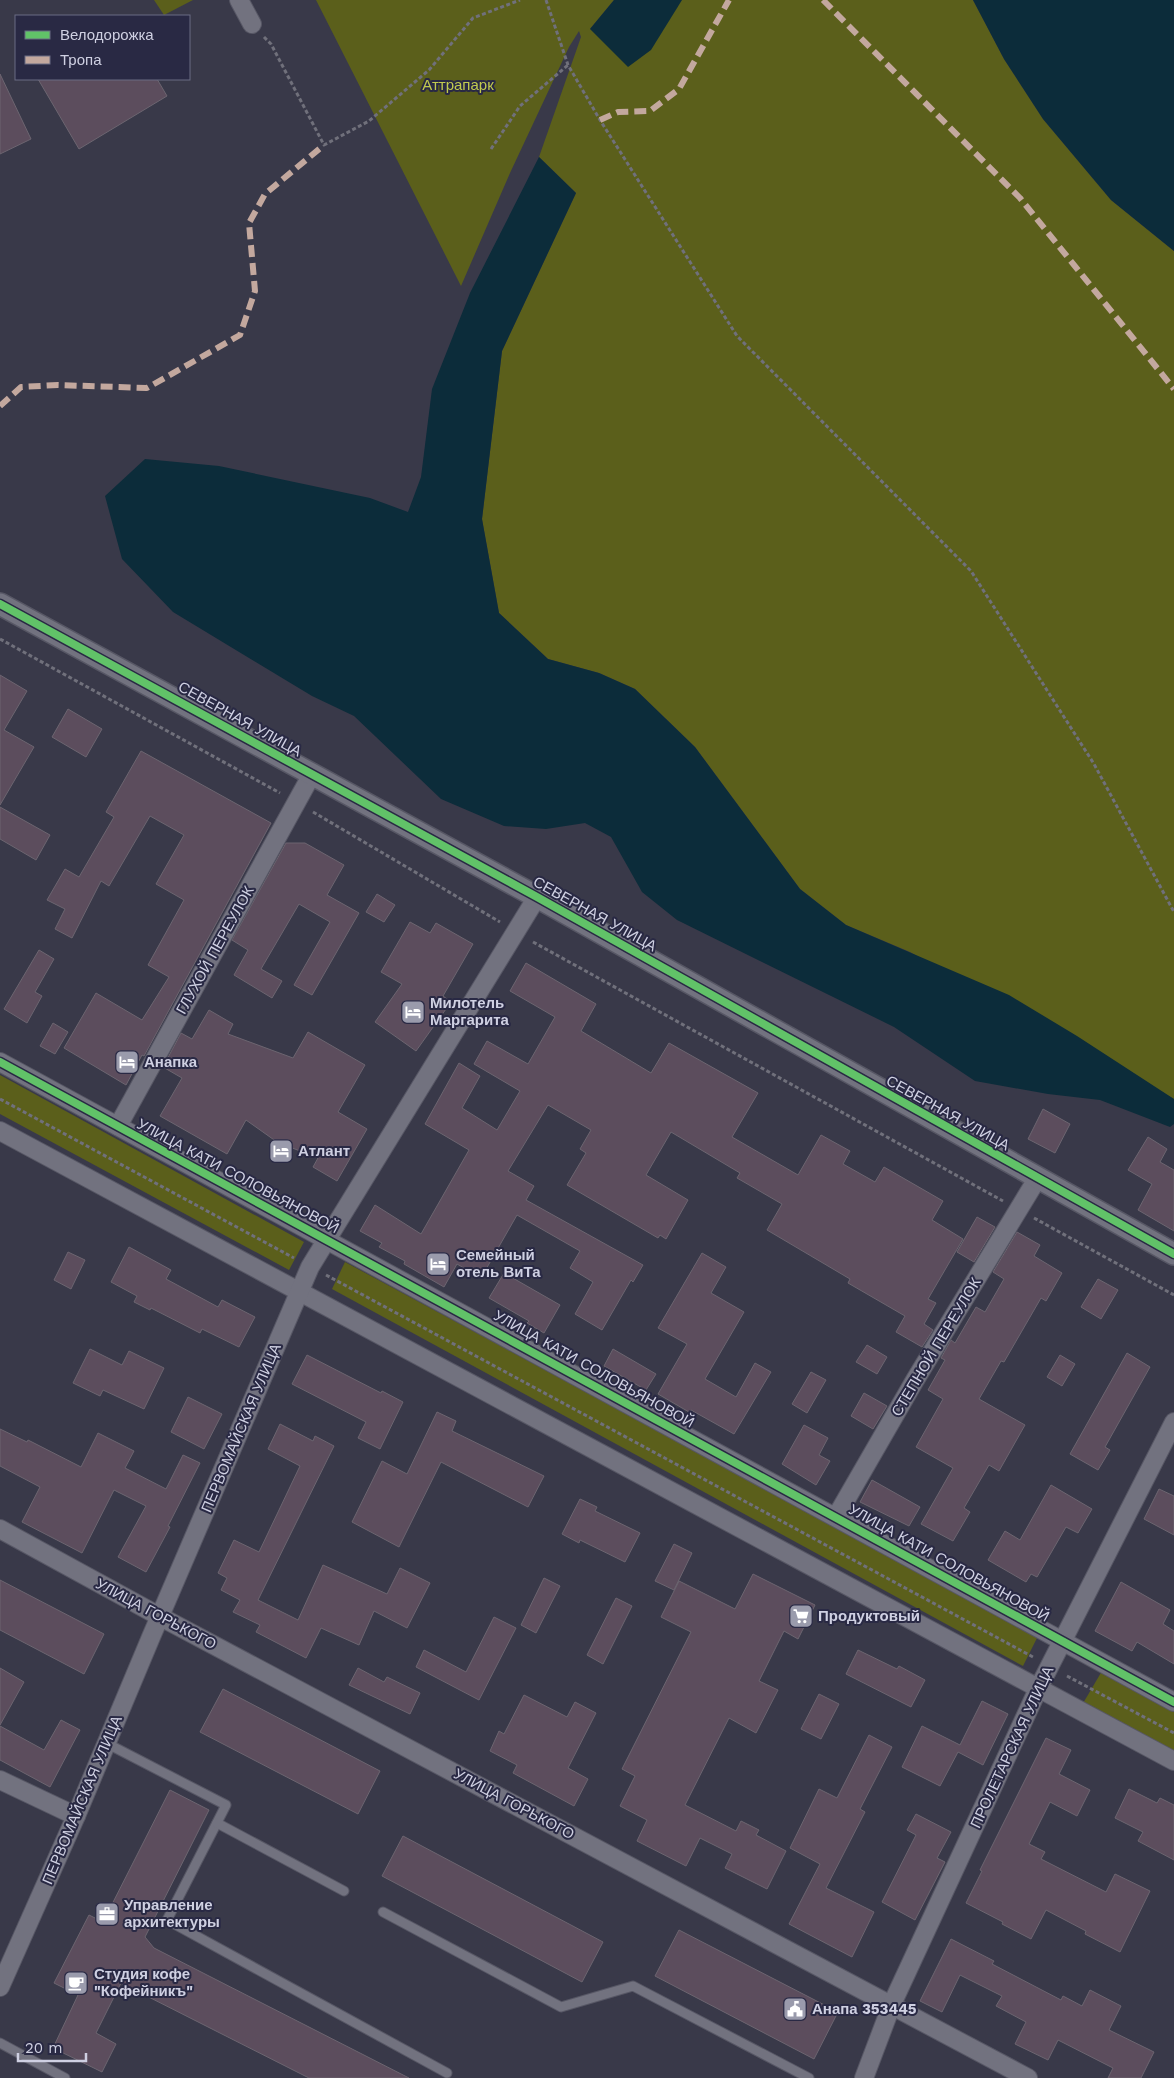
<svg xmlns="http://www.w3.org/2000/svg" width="1174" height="2078" font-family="'Work Sans',sans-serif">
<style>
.green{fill:#5b5f1b}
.water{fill:#0c2c3a}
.building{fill:#5c4d5d;stroke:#6c6570}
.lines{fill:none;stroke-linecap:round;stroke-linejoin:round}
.service-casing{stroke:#575765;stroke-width:11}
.minor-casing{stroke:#575765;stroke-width:20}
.tertiary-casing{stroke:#575765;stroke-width:24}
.path{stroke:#70707b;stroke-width:3;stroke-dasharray:4 2.5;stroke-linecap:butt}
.service{stroke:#72727f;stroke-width:9}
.minor{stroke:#72727f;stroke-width:18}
.tertiary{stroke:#72727f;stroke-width:21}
.quiet{stroke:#c3a89e;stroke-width:6;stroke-dasharray:12 6;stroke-linecap:butt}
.cycleway-casing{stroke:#292944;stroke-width:11}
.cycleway{stroke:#61c268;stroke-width:8}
.labels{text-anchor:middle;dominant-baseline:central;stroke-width:4;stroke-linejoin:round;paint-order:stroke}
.park-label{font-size:15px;fill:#c1ca4e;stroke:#292944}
.street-label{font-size:15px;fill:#cfd0e2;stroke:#292944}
.poi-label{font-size:15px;font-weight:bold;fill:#cfd0e2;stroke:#292944;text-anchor:start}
</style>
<rect width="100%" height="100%" fill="#393949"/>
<g class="green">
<polygon points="154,0 193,0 164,15"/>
<polygon points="316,0 614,0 590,29 681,0 973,0 1004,59 1043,119 1111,200 1174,251 1174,1099 910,952 846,925 800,889 695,747 635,689 599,673 548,659 499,613 482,519 502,351 576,193 539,157 581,37 579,31 569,47 510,173 461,286"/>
<polygon points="0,1075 304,1242 289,1270 0,1114"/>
<polygon points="345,1262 1038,1636 1023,1666 332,1289"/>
<polygon points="1102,1671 1174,1709 1174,1755 1082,1705"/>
</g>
<g class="water">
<polygon points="614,0 682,0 651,50 628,67 590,29"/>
<polygon points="973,0 1174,0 1174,251 1111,200 1043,119 1004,59"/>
<polygon points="539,157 576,193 502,351 482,519 499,613 548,659 599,673 635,689 695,747 800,889 846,925 1009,995 1077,1036 1174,1099 1174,1124 1170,1127 1100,1100 1048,1094 975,1081 894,1027 677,920 642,892 611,837 585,823 546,829 504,826 441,799 354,716 312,696 173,612 122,559 105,496 145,459 219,466 370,498 408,512 421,477 432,389 470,293"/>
</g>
<g class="building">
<polygon points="0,74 31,139 0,154"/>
<polygon points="38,79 157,79 167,96 79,149"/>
<polygon points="0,675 27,691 4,730 34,747 0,805"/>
<polygon points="68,709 102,729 86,757 52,737"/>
<polygon points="141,751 271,823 144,1056 142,1055 126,1085 64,1048 96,993 142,1020 169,977 148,965 184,900 156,884 184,835 150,816 109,886 101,881 72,938 55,929 65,909 47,900 65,869 79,877 114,817 106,812"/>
<polygon points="0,807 50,835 36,860 0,839"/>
<polygon points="286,843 305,843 344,865 327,895 359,913 312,995 294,985 330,922 299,904 261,969 282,981 272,998 234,975 248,950 232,940"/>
<polygon points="377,894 395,905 384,922 366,912"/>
<polygon points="410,922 430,933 436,923 473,944 443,996 451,1002 416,1051 375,1022 402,984 381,972"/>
<polygon points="39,950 54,959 35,992 42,996 27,1023 4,1009"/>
<polygon points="526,963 596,1004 581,1031 651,1073 669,1043 758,1093 732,1137 798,1175 821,1135 850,1151 843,1164 875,1182 884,1167 943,1201 932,1220 963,1239 928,1299 936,1303 924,1324 933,1330 922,1347 896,1332 905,1316 848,1283 850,1279 767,1230 782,1204 737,1178 740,1173 671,1132 646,1175 688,1200 666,1239 660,1235 658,1238 567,1185 586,1153 580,1149 591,1130 548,1105 508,1171 534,1186 526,1200 643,1265 633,1282 631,1280 602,1330 575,1314 593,1282 570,1268 580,1251 517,1215 481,1278 457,1264 444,1287 404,1264 405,1261 379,1247 382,1243 360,1231 375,1205 421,1234 469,1150 425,1124 459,1063 480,1076 462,1108 497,1130 520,1091 474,1064 487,1041 528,1064 555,1017 510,991"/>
<polygon points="209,1010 233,1024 228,1034 293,1058 308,1032 365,1065 338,1112 367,1129 337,1181 313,1167 318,1158 277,1142 246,1120 227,1154 160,1116 182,1078 163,1067 181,1033 192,1039"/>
<polygon points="53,1023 68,1032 55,1054 40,1046"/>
<polygon points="1043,1109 1070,1124 1055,1153 1028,1139"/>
<polygon points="1148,1137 1167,1149 1160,1162 1174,1170 1174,1231 1138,1210 1152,1184 1128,1170"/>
<polygon points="977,1217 995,1227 974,1262 957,1252"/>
<polygon points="1017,1232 1040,1245 1034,1256 1062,1273 1046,1301 1041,1298 1004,1362 1001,1361 979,1399 1025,1425 999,1471 989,1465 964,1508 970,1512 953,1541 921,1524 953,1468 916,1447 943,1399 928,1390 945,1360 941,1358 951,1340 955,1343 976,1307 985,1312 1004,1279 993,1272"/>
<polygon points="129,1247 171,1270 166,1279 218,1307 222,1300 255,1317 239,1347 202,1329 200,1333 151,1308 150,1310 134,1302 137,1296 111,1282"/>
<polygon points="68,1252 85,1260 71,1289 54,1280"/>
<polygon points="702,1253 726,1267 711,1293 744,1312 705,1379 736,1397 755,1363 771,1372 734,1434 691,1410 689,1412 658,1394 687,1344 658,1328"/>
<polygon points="504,1273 560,1305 544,1333 527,1323 529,1321 489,1298"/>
<polygon points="1098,1279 1118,1290 1101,1319 1081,1307"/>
<polygon points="867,1345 887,1357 877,1374 856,1362"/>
<polygon points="90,1349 122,1365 129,1351 164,1368 144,1409 103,1390 100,1396 73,1383"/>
<polygon points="613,1349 656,1374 646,1390 604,1366"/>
<polygon points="1127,1353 1150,1367 1105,1447 1110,1450 1098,1470 1070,1454"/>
<polygon points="307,1355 381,1393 382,1391 403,1402 380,1449 358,1438 366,1422 292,1384"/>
<polygon points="1060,1355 1075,1364 1062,1386 1047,1377"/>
<polygon points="811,1372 826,1380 807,1413 792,1404"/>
<polygon points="864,1393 887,1406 873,1429 851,1416"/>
<polygon points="188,1397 222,1414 204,1449 171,1432"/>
<polygon points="437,1412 456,1421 452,1431 544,1476 528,1507 441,1462 399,1547 352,1522 382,1461 407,1474"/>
<polygon points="280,1424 313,1441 315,1436 334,1446 258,1600 298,1620 323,1565 387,1594 400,1568 430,1583 407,1628 374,1611 359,1645 321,1628 306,1658 256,1632 260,1625 233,1612 240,1600 221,1590 227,1578 218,1573 234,1540 259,1552 300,1466 268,1449"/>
<polygon points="804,1425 828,1438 819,1455 830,1461 816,1485 782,1464"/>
<polygon points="0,1429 27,1442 28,1440 81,1467 98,1433 134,1451 125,1468 166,1489 183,1455 200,1463 168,1526 170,1527 146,1572 118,1557 146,1506 114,1490 82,1553 22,1522 40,1487 0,1466"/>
<polygon points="872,1480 920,1507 909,1526 860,1502"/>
<polygon points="1051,1485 1092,1509 1078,1533 1066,1527 1037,1577 1031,1574 1026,1582 988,1560 1005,1531 1020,1540"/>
<polygon points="1159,1489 1174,1496 1174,1535 1144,1519"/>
<polygon points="580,1499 597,1507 595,1511 640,1533 625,1562 580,1540 579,1543 562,1534"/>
<polygon points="674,1544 692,1553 674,1590 655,1581"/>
<polygon points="753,1574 815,1605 798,1639 784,1631 759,1681 778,1690 756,1733 729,1718 685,1805 736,1831 741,1821 759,1830 756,1835 786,1851 767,1889 725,1868 732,1854 700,1838 686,1866 637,1841 647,1820 620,1806 635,1776 622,1769 691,1632 661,1617 679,1581 735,1609"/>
<polygon points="544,1578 560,1586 536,1633 521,1625"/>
<polygon points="0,1580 104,1634 84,1674 0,1630"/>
<polygon points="1121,1582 1170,1610 1163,1624 1174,1631 1174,1664 1137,1642 1132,1651 1095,1631"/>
<polygon points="616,1598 632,1606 603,1664 587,1655"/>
<polygon points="494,1617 516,1628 479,1700 416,1667 424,1650 466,1672"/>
<polygon points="858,1650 897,1669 899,1666 925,1680 911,1707 846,1674"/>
<polygon points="0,1668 24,1682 0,1725"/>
<polygon points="358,1668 384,1682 387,1677 420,1693 410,1714 349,1685"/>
<polygon points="223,1689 380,1771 358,1814 200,1732"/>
<polygon points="819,1694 839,1704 821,1739 801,1729"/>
<polygon points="524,1695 567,1717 575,1702 596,1713 568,1768 588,1779 574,1806 513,1773 517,1765 490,1751 499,1731 504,1734"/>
<polygon points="982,1701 1008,1714 983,1765 958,1752 940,1786 902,1767 922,1726 960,1745"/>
<polygon points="61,1720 80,1730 50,1787 0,1760 0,1726 44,1750"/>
<polygon points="869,1735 892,1747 860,1809 865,1812 826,1888 874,1912 852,1957 789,1924 820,1864 790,1848 819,1789 837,1798"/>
<polygon points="1046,1738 1071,1750 1059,1774 1090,1790 1077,1816 1050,1802 1029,1844 1045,1852 1041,1859 1106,1892 1115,1874 1150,1891 1120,1952 1085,1934 1086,1931 1046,1910 1031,1939 1002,1924 1003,1922 966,1903 982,1871 980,1870"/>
<polygon points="1129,1789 1157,1803 1160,1798 1174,1805 1174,1860 1138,1841 1143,1832 1115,1818"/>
<polygon points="170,1790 209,1810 145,1937 154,1948 409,2078 309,2078 121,1983 96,2033 116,2044 102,2072 53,2048 78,1995 54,1983 89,1915 103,1922"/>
<polygon points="916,1814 951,1832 937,1858 945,1862 915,1920 882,1902 916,1835 907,1830"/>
<polygon points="403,1836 603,1942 582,1982 382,1876"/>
<polygon points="679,1930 838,2012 814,2059 655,1976"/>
<polygon points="951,1939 994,1961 992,1964 1061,2000 1063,1996 1082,2006 1090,1990 1121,2006 1109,2030 1154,2052 1141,2078 1108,2078 1113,2068 1058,2040 1048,2060 1015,2044 1026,2022 996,2006 1002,1996 960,1975 942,2012 920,2001"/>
</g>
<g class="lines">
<g class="service-casing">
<g id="service">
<polyline points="106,1743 226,1805 167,1920 447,2073"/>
<polyline points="217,1823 344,1891"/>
<polyline points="383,1912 561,2007 633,1986 809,2078"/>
<polyline points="0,2043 65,2078"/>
</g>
</g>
<g class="minor-casing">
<g id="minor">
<polyline points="239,0 252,24"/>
<polyline points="0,1062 1174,1702"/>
<polyline points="118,1126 312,774"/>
<polyline points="0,1131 1174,1761"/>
<polyline points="836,1517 915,1380 1037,1179"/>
<polyline points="0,1529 159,1616 1028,2078"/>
<polyline points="0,1780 76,1816"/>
<polyline points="0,1987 76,1816 151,1637 310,1267 537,897"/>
<polyline points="864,2078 892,2004 1039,1687 1174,1422"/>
</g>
</g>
<g class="tertiary-casing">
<polyline id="tertiary" points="0,604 537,897 1174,1254"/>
</g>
<g class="path">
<polyline points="546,0 568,65 600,120 737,336 971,571 1094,764 1174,912"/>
<polyline points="264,37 271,44 324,145 369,121 429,70 473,18 520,0"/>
<polyline points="491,149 520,106 568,65"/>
<polyline points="0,639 280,793"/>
<polyline points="313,812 500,922"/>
<polyline points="533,942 1003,1201"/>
<polyline points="0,1099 294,1258"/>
<polyline points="1034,1218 1174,1295"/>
<polyline points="326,1275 1033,1657"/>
<polyline points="1067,1676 1174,1733"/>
</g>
<use href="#service" class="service"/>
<use href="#minor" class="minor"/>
<use href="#tertiary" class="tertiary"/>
<g class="quiet">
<polyline points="823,0 1020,198 1174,389"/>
<polyline points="600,120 618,112 650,111 679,89 729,0"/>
<polyline points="0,406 21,387 58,385 147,388 240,335 255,291 249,223 265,194 324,145"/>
</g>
<g class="cycleway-casing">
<g id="cycleway">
<polyline points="0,604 537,897 1174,1254"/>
<polyline points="0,1062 1174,1702"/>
</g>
</g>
<use href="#cycleway" class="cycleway"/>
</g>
<defs>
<g id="hotel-square" transform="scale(1.25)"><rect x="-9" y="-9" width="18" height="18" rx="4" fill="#9a9bac" stroke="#292944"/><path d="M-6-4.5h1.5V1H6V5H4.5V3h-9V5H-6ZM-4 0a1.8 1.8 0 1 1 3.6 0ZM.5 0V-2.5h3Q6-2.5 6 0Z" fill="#fff"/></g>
<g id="supermarket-square" transform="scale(1.25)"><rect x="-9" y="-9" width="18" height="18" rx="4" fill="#9a9bac" stroke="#292944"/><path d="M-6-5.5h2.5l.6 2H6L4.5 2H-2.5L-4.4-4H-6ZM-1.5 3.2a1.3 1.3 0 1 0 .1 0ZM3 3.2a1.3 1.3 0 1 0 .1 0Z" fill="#fff"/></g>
<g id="office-square" transform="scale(1.25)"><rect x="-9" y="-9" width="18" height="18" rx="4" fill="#9a9bac" stroke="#292944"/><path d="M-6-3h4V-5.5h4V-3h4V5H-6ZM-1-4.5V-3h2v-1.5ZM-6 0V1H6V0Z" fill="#fff"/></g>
<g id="cafe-square" transform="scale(1.25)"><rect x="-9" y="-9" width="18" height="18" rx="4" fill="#9a9bac" stroke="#292944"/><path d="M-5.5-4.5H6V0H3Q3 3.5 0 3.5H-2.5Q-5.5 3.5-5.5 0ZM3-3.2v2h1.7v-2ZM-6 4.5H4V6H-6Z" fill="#fff"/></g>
<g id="civic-square" transform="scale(1.25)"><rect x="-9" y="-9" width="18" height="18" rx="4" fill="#9a9bac" stroke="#292944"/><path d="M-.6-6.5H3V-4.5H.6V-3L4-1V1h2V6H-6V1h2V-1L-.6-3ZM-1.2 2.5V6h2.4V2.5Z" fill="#fff"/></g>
</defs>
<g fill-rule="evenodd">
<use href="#hotel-square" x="413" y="1012"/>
<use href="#hotel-square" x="127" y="1062"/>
<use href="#hotel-square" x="281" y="1151"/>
<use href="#hotel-square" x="438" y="1264"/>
<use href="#supermarket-square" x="801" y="1616"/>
<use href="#office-square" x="107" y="1914"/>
<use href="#cafe-square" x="76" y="1983"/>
<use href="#civic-square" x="795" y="2009"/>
</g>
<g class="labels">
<g class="park-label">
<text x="458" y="85">Аттрапарк</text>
</g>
<g class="street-label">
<text transform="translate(240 719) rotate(29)">СЕВЕРНАЯ УЛИЦА</text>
<text transform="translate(595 914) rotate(29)">СЕВЕРНАЯ УЛИЦА</text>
<text transform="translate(215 950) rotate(-61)">ГЛУХОЙ ПЕРЕУЛОК</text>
<text transform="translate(948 1113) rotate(29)">СЕВЕРНАЯ УЛИЦА</text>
<text transform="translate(238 1176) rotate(28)">УЛИЦА КАТИ СОЛОВЬЯНОВОЙ</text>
<text transform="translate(936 1347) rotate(-59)">СТЕПНОЙ ПЕРЕУЛОК</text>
<text transform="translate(594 1369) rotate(29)">УЛИЦА КАТИ СОЛОВЬЯНОВОЙ</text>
<text transform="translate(241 1428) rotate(-67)">ПЕРВОМАЙСКАЯ УЛИЦА</text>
<text transform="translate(949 1563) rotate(29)">УЛИЦА КАТИ СОЛОВЬЯНОВОЙ</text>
<text transform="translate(156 1614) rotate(28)">УЛИЦА ГОРЬКОГО</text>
<text transform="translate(1012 1747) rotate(-65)">ПРОЛЕТАРСКАЯ УЛИЦА</text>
<text transform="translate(82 1800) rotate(-67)">ПЕРВОМАЙСКАЯ УЛИЦА</text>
<text transform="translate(514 1804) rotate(28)">УЛИЦА ГОРЬКОГО</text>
</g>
<g class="poi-label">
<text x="430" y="1003">Милотель<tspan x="430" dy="17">Маргарита</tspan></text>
<text x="144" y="1062">Анапка</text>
<text x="298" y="1151">Атлант</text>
<text x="456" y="1255">Семейный<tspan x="456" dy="17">отель ВиТа</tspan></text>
<text x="818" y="1616">Продуктовый</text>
<text x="124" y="1905">Управление<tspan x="124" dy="17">архитектуры</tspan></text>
<text x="94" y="1974">Студия кофе<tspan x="94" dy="17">"Кофейникъ"</tspan></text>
<text x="812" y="2009">Анапа 353445</text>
</g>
</g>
<rect x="15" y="15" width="175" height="65" fill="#292944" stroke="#6b6c83"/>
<rect x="25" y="31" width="25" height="8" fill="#61c268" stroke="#6b6c83"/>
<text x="60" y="40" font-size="15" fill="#cfd0e2">Велодорожка</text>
<rect x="25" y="56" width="25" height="8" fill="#c3a89e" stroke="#6b6c83"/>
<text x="60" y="65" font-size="15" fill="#cfd0e2">Тропа</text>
<path d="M18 2053v8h68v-8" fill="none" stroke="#cfd0e2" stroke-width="2.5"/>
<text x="25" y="2053" font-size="15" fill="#cfd0e2" stroke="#292944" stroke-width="4" paint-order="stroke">20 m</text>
</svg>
